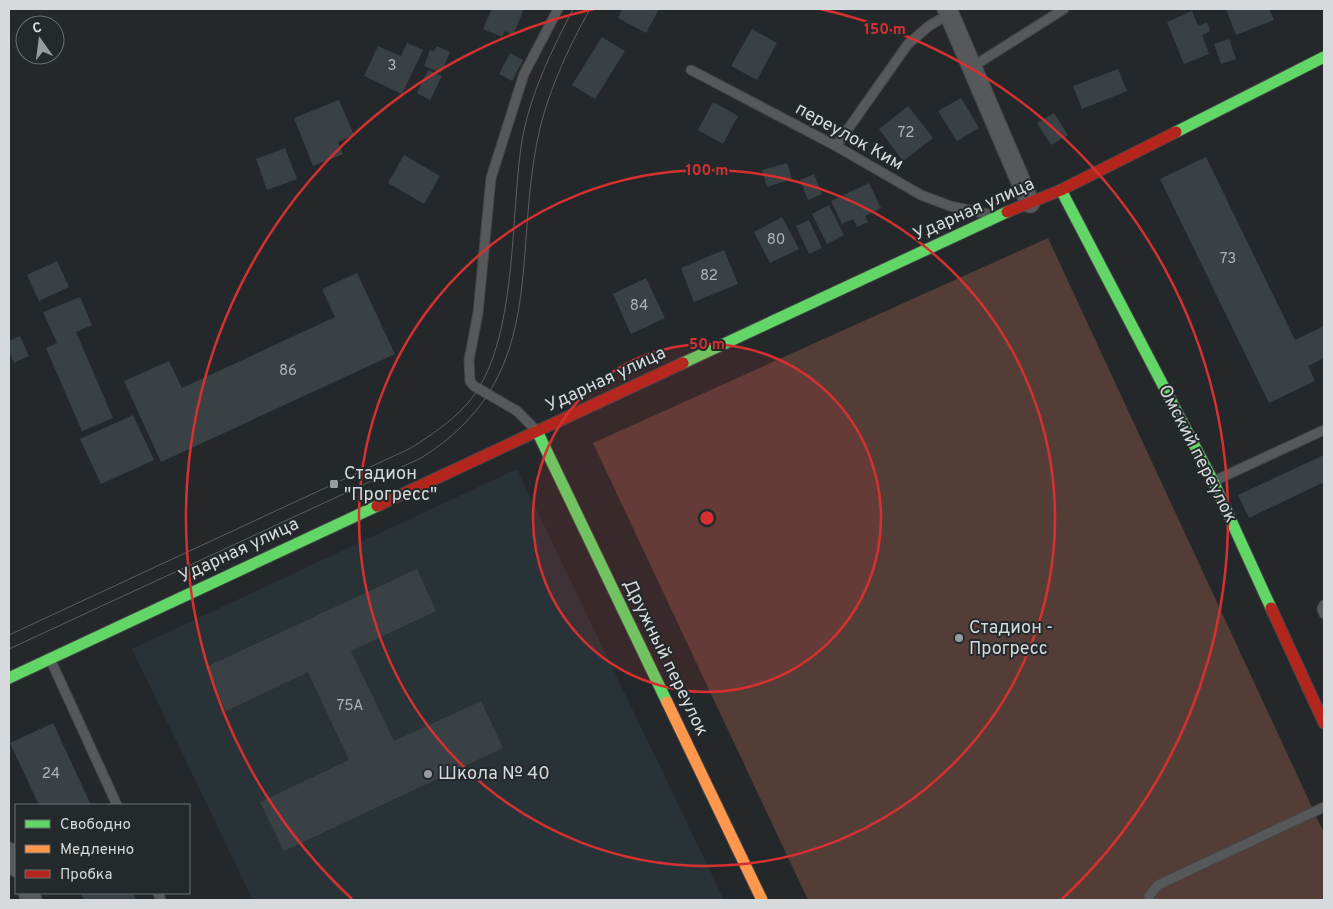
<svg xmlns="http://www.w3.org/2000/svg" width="1333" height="909" font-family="Overpass,sans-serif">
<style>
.built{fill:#293337}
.green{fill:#553d37}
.building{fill:#3a4144}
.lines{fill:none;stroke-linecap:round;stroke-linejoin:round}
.lane-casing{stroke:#434547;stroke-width:11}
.street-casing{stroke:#434547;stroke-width:21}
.fast-casing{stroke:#434547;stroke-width:13}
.slow-casing{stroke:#434547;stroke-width:13}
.jam-casing{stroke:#434547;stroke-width:13}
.lane{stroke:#575859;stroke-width:9}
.street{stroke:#575859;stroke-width:19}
.fast{stroke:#63d668;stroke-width:11}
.slow{stroke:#ff974d;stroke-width:11}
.jam{stroke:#b3261e;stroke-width:11}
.tram{stroke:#5c5e60;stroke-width:1}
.ring{fill:none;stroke:#d63131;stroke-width:2.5}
.poi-dot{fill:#999c9e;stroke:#24292b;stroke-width:2}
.labels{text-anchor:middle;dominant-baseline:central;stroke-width:4;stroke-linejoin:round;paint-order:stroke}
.number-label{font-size:15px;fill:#b0b4b6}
.street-label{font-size:18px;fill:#d7dadc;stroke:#24292b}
.poi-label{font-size:18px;fill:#d7dadc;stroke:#24292b;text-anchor:start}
.centre{fill:#d63131;stroke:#24292b;stroke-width:2.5}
.ring-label{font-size:15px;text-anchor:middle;font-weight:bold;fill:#d63131;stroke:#24292b;stroke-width:4;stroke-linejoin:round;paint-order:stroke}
</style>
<rect width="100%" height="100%" fill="#25282a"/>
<polygon class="built" points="517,469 724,900 253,900 132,649"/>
<polygon class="green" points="1048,238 1324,833 1324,900 808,900 593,443"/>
<g class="building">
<polygon points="492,9 524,9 513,35 505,31 502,37 483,29"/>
<polygon points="622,9 659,9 646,33 618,18"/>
<polygon points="1226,9 1269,9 1274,20 1236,35"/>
<polygon points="1192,11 1198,26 1207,22 1210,31 1202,35 1209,54 1184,64 1167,22"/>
<polygon points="752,29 777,43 757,80 731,66"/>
<polygon points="602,37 625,51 595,99 572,85"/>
<polygon points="1229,39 1236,59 1221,64 1214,44"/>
<polygon points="407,43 423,50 402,94 364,76 378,46 401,56"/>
<polygon points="437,46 450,52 441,73 424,66 430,50 434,51"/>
<polygon points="510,53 523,60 512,81 499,74"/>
<polygon points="1118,69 1127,91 1082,109 1073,86"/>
<polygon points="428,70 442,76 430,100 417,93"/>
<polygon points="961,98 979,128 957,141 938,111"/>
<polygon points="339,100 354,135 338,142 343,154 313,166 294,118"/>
<polygon points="713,102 738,116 723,144 698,130"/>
<polygon points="908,106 933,138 903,161 879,129"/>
<polygon points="1054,113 1068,135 1051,145 1037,123"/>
<polygon points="285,148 297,179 267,190 256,159"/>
<polygon points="404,155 440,176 424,204 388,183"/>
<polygon points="1206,157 1295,340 1324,326 1324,358 1308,366 1315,381 1269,403 1160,179"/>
<polygon points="787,163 792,179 767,187 762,170"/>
<polygon points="814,174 822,194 808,200 800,180"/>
<polygon points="869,183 881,208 865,216 868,222 857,227 853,219 842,224 831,201"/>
<polygon points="829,205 844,235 827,244 812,214"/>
<polygon points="782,217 799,249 770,263 754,232"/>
<polygon points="809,220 822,248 809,254 796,226"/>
<polygon points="724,250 738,284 694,302 681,268"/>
<polygon points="57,261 69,287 39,301 27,275"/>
<polygon points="357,273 395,354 161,462 124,381 169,361 182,388 335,317 322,289"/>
<polygon points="646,278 665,318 631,334 613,294"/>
<polygon points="80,297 92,325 76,332 113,418 82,431 46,348 57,343 43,312"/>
<polygon points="20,336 29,356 14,363 9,351 9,341"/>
<polygon points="133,415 154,460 101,484 80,439"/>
<polygon points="1324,455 1324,482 1249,518 1238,495"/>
<polygon points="417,569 436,611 351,651 394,741 481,701 503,748 284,851 260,802 349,760 308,672 226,711 206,667"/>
<polygon points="53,723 91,805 39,805 10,743"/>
<polygon points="80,893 133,893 136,900 84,900"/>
</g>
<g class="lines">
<g class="lane-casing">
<g id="lane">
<polyline points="972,67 1064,9"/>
<polyline points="691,70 836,146 921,195 950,206 988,214"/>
<polyline points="836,146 908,44 929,26 949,14"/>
<polyline points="535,429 517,411 474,386 470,381 469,360 478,313 491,178 524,74 558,9"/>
<polyline points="1216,480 1324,430"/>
<polyline points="1324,605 1322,609 1324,614"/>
<polyline points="51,661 117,805"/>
<polyline points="158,893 161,900"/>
<polyline points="1149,900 1149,896 1158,885 1324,807"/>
</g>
</g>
<g class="street-casing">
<g id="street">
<polyline points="947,9 1030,203"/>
<polyline points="9,852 16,867"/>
<polyline points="28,893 32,900"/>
</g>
</g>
<g class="fast-casing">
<g id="fast">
<polyline points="1176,132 1324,57"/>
<polyline points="1061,190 1213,481 1271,608"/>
<polyline points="683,363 1007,212"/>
<polyline points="537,431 667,702"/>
<polyline points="9,678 377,506"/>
</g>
</g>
<g class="slow-casing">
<polyline id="slow" points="667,702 762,900"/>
</g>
<g class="jam-casing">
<g id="jam">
<polyline points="1007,212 1061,190 1176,132"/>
<polyline points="377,506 683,363"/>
<polyline points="1271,608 1324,723"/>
</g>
</g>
<use href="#lane" class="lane"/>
<use href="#street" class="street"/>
<use href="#fast" class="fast"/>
<use href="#slow" class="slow"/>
<use href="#jam" class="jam"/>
<g class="tram">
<path d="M9 635 411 448C431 435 451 422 467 404 520 344 509 212 523 135 532 90 552 50 573 9"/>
<path d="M9 649 421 458C547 379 513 266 537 142 546 96 567 50 590 9"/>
</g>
</g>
<circle cx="707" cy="518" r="174" fill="#d63131" fill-opacity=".12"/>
<g class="ring">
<circle cx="707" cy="518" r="174"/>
<circle cx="707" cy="518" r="348"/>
<path d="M352 899A521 521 0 0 1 594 9M820 9A521 521 0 0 1 1062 899"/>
</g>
<g class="poi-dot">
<rect x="329" y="479" width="10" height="10" rx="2.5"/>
<circle cx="959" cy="638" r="5"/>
<circle cx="428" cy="774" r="5"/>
</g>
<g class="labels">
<g class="number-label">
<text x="392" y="66">3</text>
<text x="906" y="133">72</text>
<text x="776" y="240">80</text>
<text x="1228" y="259">73</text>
<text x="709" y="276">82</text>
<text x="639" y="306">84</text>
<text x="288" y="371">86</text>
<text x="350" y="706">75А</text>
<text x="51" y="774">24</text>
</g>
<g class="street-label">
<text transform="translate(849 137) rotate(29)">переулок Ким</text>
<text transform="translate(974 210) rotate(-24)">Ударная улица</text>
<text transform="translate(606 380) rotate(-25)">Ударная улица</text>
<text transform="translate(1197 454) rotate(63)">Омский переулок</text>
<text transform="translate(239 551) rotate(-25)">Ударная улица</text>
<text transform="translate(665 658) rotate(64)">Дружный переулок</text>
</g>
<g class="poi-label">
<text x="344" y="474">Стадион<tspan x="344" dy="21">"Прогресс"</tspan></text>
<text x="969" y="628">Стадион -<tspan x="969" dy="21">Прогресс</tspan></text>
<text x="438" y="774">Школа № 40</text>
</g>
</g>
<circle cx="707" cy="518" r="8" class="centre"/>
<g class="ring-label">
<text x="885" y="34">150 m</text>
<text x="707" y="175">100 m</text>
<text x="707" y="349">50 m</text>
</g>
<rect width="1333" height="909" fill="none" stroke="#d7dadc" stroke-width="20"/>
<rect x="15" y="804" width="175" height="90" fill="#24292b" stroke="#6c7072"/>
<rect x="25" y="820" width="25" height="8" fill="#63d668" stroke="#6c7072"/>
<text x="60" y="829" font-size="15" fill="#d7dadc">Свободно</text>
<rect x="25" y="845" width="25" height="8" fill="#ff974d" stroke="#6c7072"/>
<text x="60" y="854" font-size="15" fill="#d7dadc">Медленно</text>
<rect x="25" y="870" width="25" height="8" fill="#b3261e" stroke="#6c7072"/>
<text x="60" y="879" font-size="15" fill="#d7dadc">Пробка</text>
<g transform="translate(40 40) rotate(346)"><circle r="24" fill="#24292b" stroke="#6c7072"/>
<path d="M0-4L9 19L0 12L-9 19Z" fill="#999c9e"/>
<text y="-8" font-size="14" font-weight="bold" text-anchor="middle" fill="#d7dadc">С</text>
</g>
</svg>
